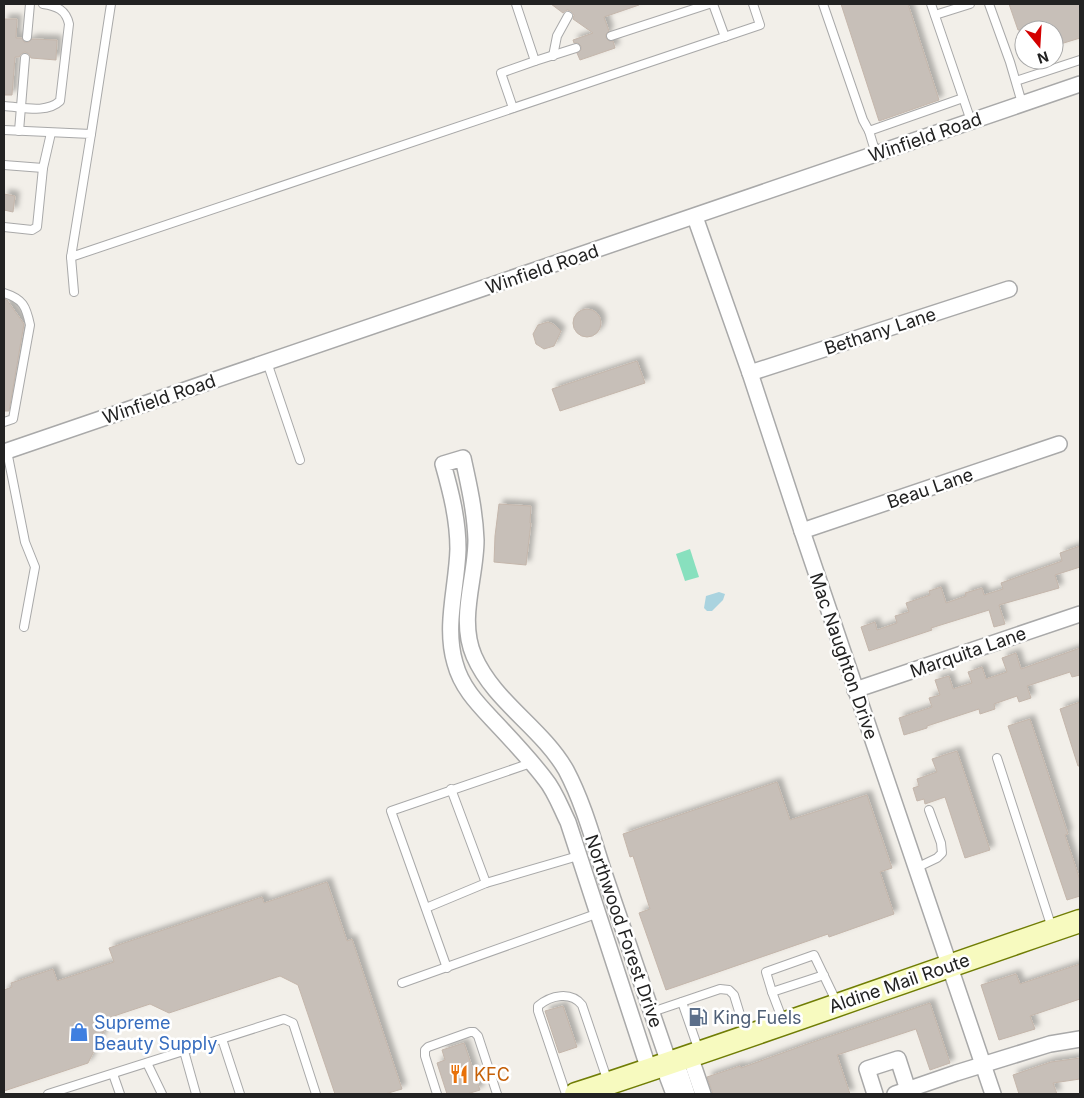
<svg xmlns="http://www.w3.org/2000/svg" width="1084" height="1098" font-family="Inter,sans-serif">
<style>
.pitch{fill:#88e0be}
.water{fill:#aad3df}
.building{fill:#c7bfb8;stroke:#c4b6ab;filter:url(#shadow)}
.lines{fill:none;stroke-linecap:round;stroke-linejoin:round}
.lane-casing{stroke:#a9a9a9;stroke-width:10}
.street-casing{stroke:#a9a9a9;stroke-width:18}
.secondary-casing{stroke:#707d05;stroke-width:25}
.lane{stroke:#fff;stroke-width:8}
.street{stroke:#fff;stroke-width:15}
.secondary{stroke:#f7fabf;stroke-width:22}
.labels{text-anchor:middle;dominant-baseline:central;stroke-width:5;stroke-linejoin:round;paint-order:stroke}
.street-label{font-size:18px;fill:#222;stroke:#fff}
.service-label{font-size:18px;fill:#4e5e75;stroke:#fff;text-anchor:start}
.shop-label{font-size:18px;fill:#366cbe;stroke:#fff;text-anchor:start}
.food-label{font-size:18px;fill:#c56008;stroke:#fff;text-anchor:start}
</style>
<defs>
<filter id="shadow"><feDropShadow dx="4.5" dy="-4.5" stdDeviation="2.5" flood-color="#0004"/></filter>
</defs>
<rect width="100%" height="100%" fill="#f2efe9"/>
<polygon class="pitch" points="690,549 699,577 685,581 676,554"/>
<polygon class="water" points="719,592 725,594 723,600 712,611 707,611 704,608 706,596"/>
<g class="building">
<polygon points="551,4 638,4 639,5 604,17 609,31 606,34 606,38 609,41 613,41 615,48 580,60 577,53 581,50 581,46 578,43 574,43 573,40 593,33 573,19 574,15 571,11 567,10 563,13"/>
<polygon points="841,4 908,4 939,100 879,121"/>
<polygon points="1009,4 1080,4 1080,38 1054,46 1054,30 1018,30"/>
<polygon points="4,19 17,19 16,38 22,38 24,42 29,42 32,39 57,40 56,60 31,58 29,54 25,52 21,54 19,57 15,57 12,95 4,95"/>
<polygon points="4,194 15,196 13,212 4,210"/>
<polygon points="4,299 7,300 24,324 9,411 4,411"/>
<circle cx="587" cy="323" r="14"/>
<polygon points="548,322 553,324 561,331 554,346 544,349 536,344 533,334 538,325"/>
<polygon points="637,361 645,383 560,411 552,389"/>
<polygon points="499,504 531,506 530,523 531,523 526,565 494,562 495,536"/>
<polygon points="1080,546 1080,567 1055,575 1059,588 999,605 1005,624 994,627 989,610 931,628 932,630 869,651 861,627 875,622 877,630 897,623 895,616 909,612 906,603 930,595 929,591 941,587 946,603 966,596 965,593 982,588 984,595 1003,589 1001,583 1062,561 1060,553"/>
<polygon points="1080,648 1080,675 1072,677 1070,672 1027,686 1031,698 1019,702 1017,696 994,704 995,709 980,714 979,709 927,726 927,728 904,735 899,718 932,707 929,698 940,695 935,680 949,676 953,689 972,683 968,672 982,667 986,679 1007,672 1002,658 1016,653 1021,669"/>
<polygon points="1080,702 1080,766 1078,766 1060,709"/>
<polygon points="1030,719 1068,834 1065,835 1080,880 1080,896 1067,900 1008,726"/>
<polygon points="957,751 990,850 965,858 945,797 925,804 924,799 917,801 913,788 919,786 917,779 937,772 932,759"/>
<polygon points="777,782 790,820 867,795 892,868 880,872 894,914 829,937 828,934 666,990 639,913 650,909 633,856 630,857 623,834"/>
<polygon points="327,882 347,941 352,939 402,1089 385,1094 335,1094 298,985 280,976 169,1013 150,1004 111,1017 88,1063 4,1091 4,990 12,987 11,983 53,969 57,981 114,962 109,948 262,897 264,903"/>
<polygon points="1080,964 1080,999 1030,1016 1035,1029 999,1040 981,985 1016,974 1020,984"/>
<polygon points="930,1003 950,1063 930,1070 916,1029 837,1055 850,1094 713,1094 707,1077 740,1066 741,1068 810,1043"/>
<polygon points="563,1006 577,1047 559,1053 545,1011"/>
<polygon points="464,1043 480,1090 467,1094 447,1094 437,1063 445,1060 442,1050"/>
<polygon points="1080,1058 1080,1079 1053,1083 1057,1094 1019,1094 1013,1075 1051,1062"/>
</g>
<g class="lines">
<g class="lane-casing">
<g id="lane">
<polyline points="713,4 725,37"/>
<polyline points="823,4 863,120 869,131 963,98"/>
<polyline points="931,4 971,121"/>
<polyline points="989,4 1010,62 1022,103"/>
<polyline points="935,15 970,4"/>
<polyline points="611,36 709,4"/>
<polyline points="27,37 30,4"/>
<polyline points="553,56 557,36 568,16"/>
<polyline points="535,61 576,48"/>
<polyline points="1016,81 1080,60"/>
<path d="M4 106C22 107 46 114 60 101L69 24C66 10 57 6 43 4"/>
<polyline points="513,108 501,73 535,61 516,4"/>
<polyline points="4,130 91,134 71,257 760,25 753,4"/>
<polyline points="19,131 25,58"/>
<polyline points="869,131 876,154"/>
<polyline points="91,134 111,4"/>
<polyline points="4,165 43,168 51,133"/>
<polyline points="4,227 32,230 37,227 43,168"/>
<polyline points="71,257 74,292"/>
<path d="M4 293C23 299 26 306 30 325L13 419 4 422"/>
<polyline points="267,362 300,460"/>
<polyline points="7,451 25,542 35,567 24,627"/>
<polyline points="997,758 1052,928"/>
<polyline points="451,789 486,883"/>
<polyline points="916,868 937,858 942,853 941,843 929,810"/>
<polyline points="426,908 486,883 578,856"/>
<polyline points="447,968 391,811 531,763"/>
<polyline points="824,975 772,992 766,972 814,955 837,1003"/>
<polyline points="402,983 596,914"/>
<polyline points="772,992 783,1021"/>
<polyline points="682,1002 699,1051"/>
<polyline points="652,1012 720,989 729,990 734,995 746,1034"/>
<polyline points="222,1039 240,1094"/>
<polyline points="184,1051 196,1094"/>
<polyline points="147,1063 162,1094"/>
<polyline points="113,1074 120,1094"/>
<polyline points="48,1094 284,1019 293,1023 316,1094"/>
<polyline points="437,1094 425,1056 425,1050 428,1047 470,1032 474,1032 478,1036 497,1094"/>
<path d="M566 1094 538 1011V1006C551 995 571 991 582 1005L608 1082"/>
</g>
</g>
<g class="street-casing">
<g id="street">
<polyline points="695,217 750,373 802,531 993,1094"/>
<polyline points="750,373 1009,289"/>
<polyline points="4,452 1080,84"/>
<polyline points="802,531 1059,444"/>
<polyline points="855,690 1080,614"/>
<polyline points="690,1056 703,1094"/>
<polyline points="676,1061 687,1094"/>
<polyline points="663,1065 674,1094"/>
<path d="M649 1070 568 822C561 808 555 791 545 779 529 758 510 738 492 719 476 702 461 686 455 663 444 626 457 587 458 549 458 520 451 492 443 464L463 458C469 485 475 512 476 540 476 578 458 619 474 656 494 702 541 727 566 770 583 802 593 839 604 873 626 936 647 1000 669 1063"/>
<polyline points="875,1094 867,1069 898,1059 908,1090"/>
<polyline points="895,1094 956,1073 1050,1044 1080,1039"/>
</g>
</g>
<g class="secondary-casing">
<path id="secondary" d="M576 1094C745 1039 912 978 1080 921"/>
</g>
<use href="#lane" class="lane"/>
<use href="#street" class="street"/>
<use href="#secondary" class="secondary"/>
</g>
<defs>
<g id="fuel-bare" transform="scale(1.5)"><path d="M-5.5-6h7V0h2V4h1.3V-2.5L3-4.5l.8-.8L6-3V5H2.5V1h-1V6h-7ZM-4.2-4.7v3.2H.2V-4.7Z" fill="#5c6f8a" stroke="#fff" stroke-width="2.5" paint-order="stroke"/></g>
<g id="shop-bare" transform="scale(1.5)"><path d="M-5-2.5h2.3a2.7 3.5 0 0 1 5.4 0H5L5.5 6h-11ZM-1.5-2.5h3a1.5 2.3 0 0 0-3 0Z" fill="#3f7fe0" stroke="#fff" stroke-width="2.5" paint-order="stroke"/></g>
<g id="restaurant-bare" transform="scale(1.5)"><path d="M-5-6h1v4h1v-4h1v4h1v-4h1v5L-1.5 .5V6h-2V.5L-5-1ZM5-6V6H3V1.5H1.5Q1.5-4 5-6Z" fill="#e8710a" stroke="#fff" stroke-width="2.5" paint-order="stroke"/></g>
</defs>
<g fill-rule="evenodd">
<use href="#fuel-bare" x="698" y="1017"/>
<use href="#shop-bare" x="79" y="1032"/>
<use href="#restaurant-bare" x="459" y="1074"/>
</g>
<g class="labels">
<g class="street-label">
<text transform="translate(925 137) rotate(-19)">Winfield Road</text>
<text transform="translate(542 269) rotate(-19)">Winfield Road</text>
<text transform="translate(880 331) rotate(-18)">Bethany Lane</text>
<text transform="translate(159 399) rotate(-19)">Winfield Road</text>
<text transform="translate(930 488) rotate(-19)">Beau Lane</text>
<text transform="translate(968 652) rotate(-19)">Marquita Lane</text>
<text transform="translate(844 656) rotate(71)">Mac Naughton Drive</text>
<text transform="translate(624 931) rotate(71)">Northwood Forest Drive</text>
<text transform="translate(899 983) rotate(-19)">Aldine Mail Route</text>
</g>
<g class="service-label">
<text x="713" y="1017">King Fuels</text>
</g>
<g class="shop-label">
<text x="94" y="1022">Supreme<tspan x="94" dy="21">Beauty Supply</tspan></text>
</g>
<g class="food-label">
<text x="474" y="1074">KFC</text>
</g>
</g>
<rect width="1084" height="1098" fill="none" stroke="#222222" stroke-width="10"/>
<g transform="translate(1039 45) rotate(162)"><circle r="24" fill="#ffffff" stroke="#a7a7a7"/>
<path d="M0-4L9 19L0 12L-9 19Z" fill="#d40000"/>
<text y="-8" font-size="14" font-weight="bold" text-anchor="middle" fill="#222222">N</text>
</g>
</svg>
